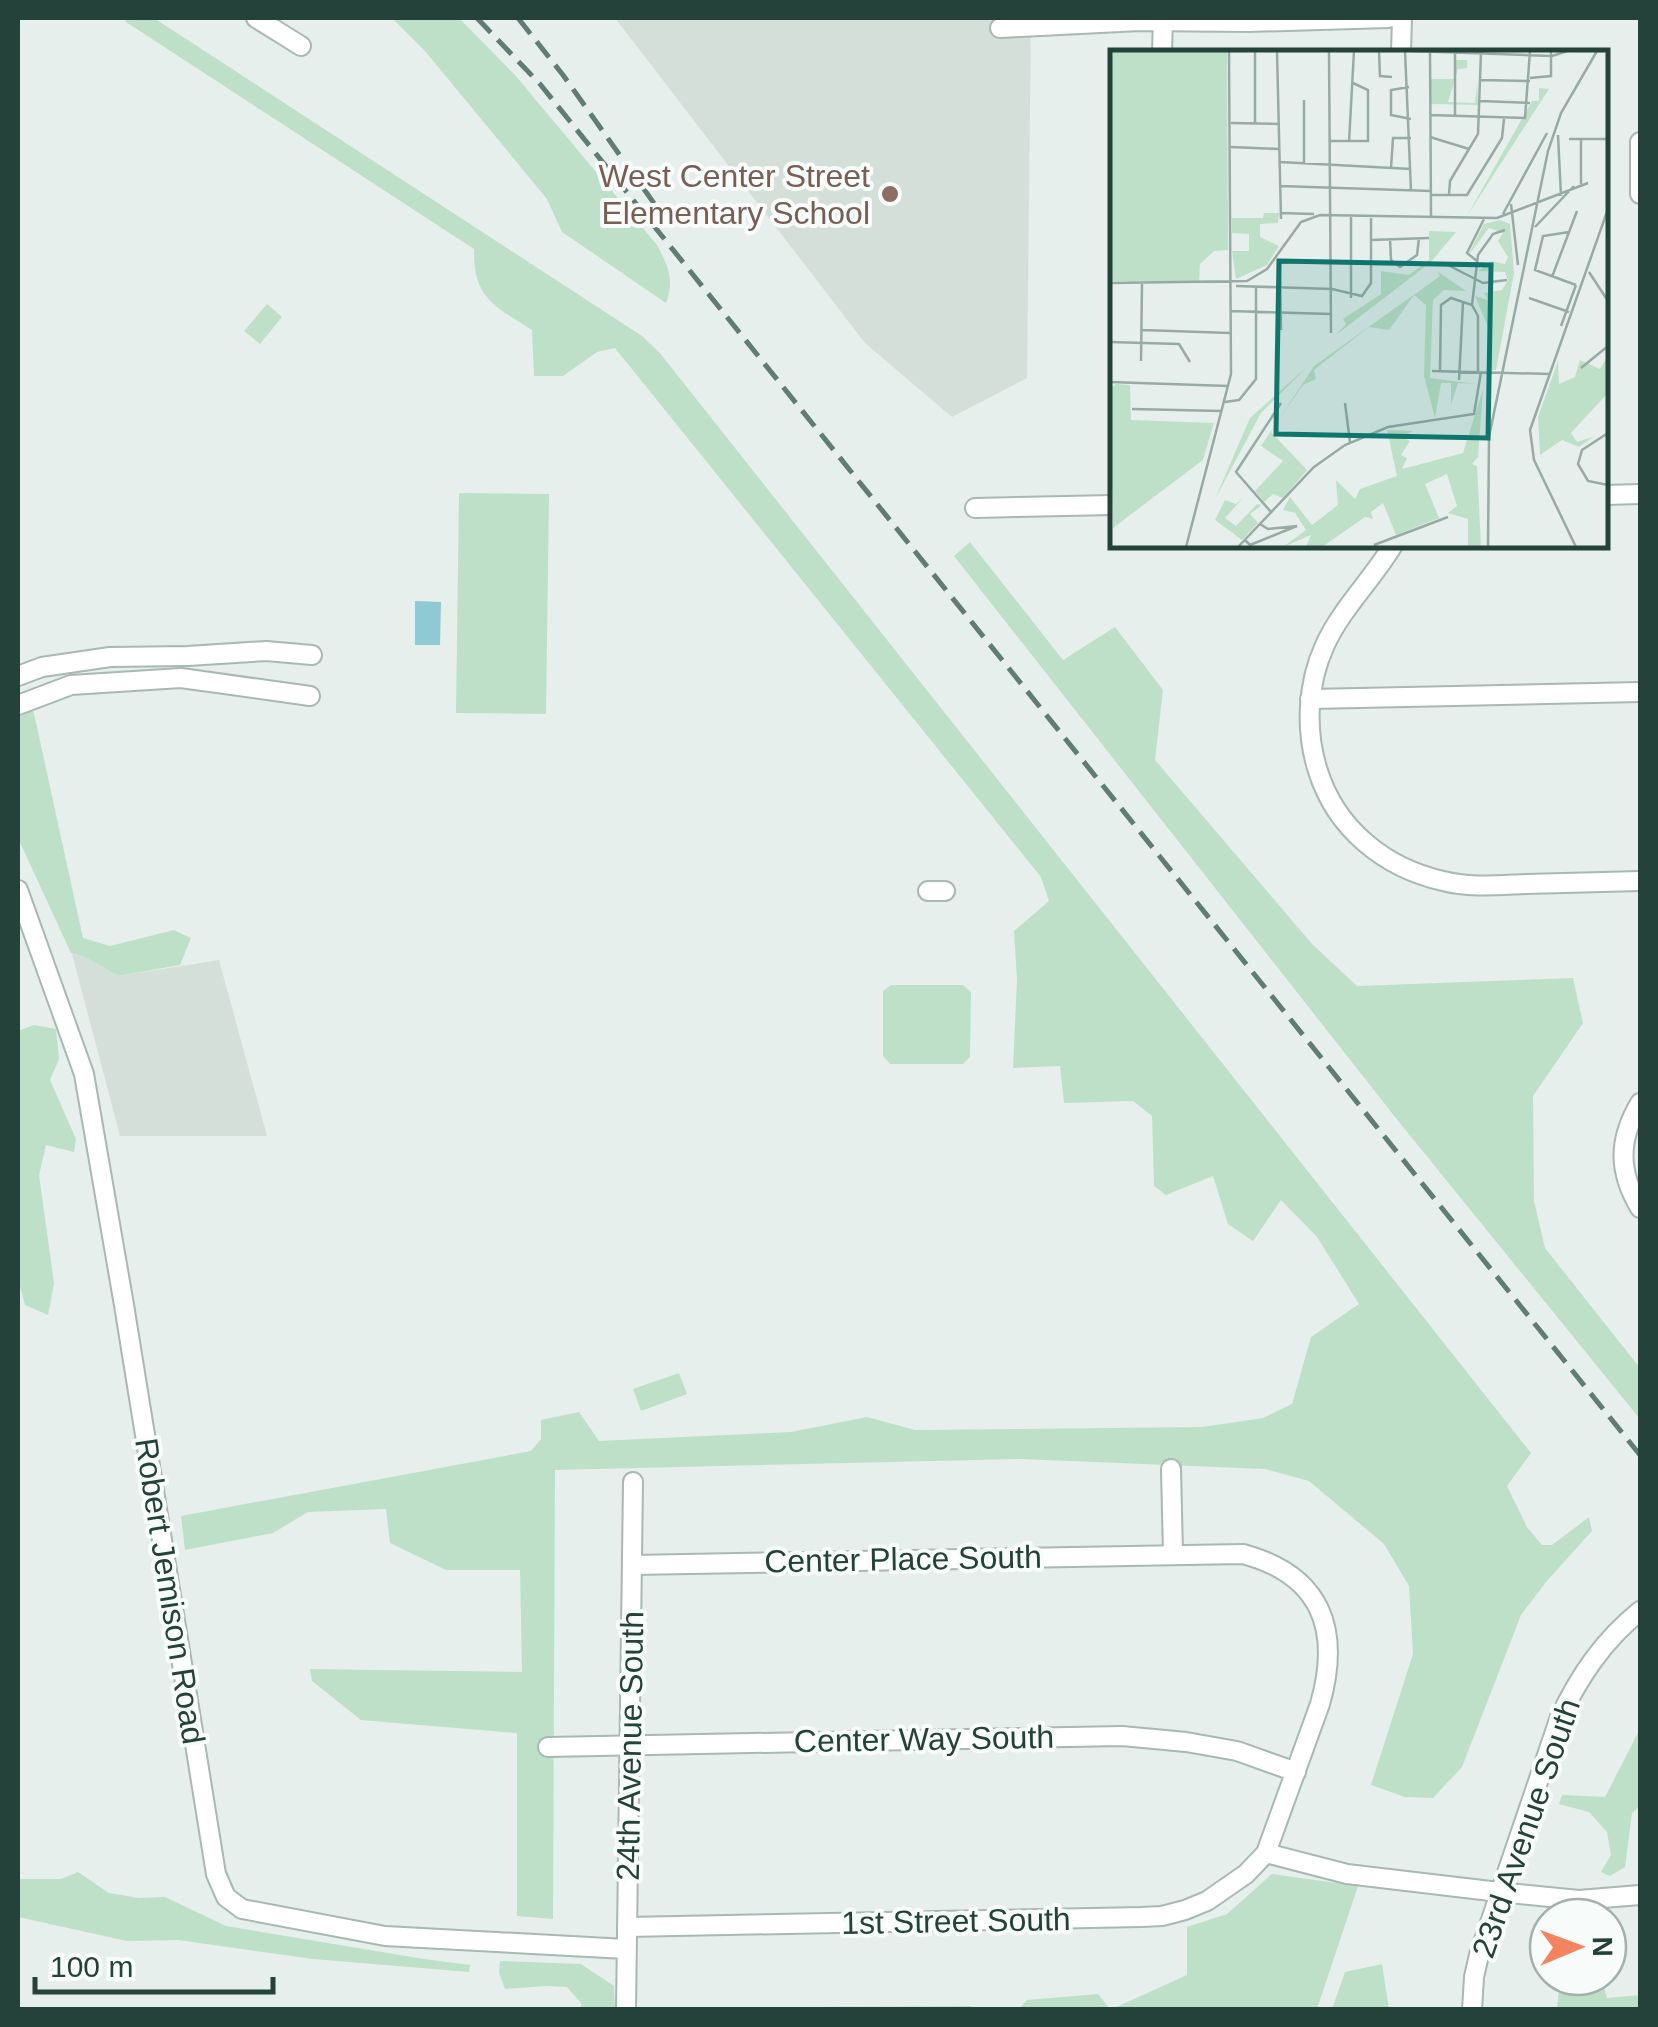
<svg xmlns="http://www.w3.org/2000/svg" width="1658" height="2027" font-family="Arial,sans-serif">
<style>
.built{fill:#d4dfda}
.green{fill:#bfe0c8}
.water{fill:#8ec9d4}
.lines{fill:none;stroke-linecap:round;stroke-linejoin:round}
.street-casing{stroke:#a8b8b2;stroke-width:22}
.street{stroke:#fff;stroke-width:18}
.rail{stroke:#5f7d75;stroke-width:5;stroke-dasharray:20 10;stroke-linecap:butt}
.education-dot{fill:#8d6e63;stroke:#f7fbf9;stroke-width:4}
.labels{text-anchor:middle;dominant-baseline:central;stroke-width:8;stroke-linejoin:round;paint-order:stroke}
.education-label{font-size:32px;fill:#785e54;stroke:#f7fbf9;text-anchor:end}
.street-label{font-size:32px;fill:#24423a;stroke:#f7fbf9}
.inset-road{fill:none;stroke:#98aaa4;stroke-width:2.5}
.view{fill:#0f766e;fill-opacity:0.15;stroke:#0f766e;stroke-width:5}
.inset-edge{fill:none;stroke:#24423a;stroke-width:5}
</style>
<rect width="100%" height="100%" fill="#e6efeb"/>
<g class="built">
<polygon points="615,18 1031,18 1027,378 952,417 865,343"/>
<polygon points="72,954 87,958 118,976 219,960 267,1136 120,1136"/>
</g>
<g class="green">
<path d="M124 18H154L642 336 659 352 1531 1453 1507 1486 1527 1527 1542 1545H1552L1589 1517 1592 1531 1546 1582 1521 1615 1462 1767 1433 1798 1405 1797 1371 1785 1413 1654 1409 1586 1384 1544 1309 1481 1265 1469 1021 1459 555 1470 553 1919 517 1916V1733L361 1720 312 1681 310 1669 522 1672 520 1570H446L390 1543 386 1509 308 1512 273 1533 185 1550 181 1516 531 1451 541 1439V1420L579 1412 599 1441 791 1432 867 1417 915 1430 1202 1427 1263 1418 1292 1404 1311 1337 1359 1304 1317 1237 1281 1200 1253 1241 1228 1224 1213 1176 1166 1195 1154 1186 1152 1116 1133 1101 1064 1103 1060 1066 1013 1068 1017 980 1014 931 1049 901 1041 877 615 348 597 352 563 376H534L532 330C495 306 473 299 474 249L126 22Z"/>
<path d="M392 18H459L515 75 657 245C668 266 675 280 666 303L562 232 547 199 425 51Z"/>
<polygon points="267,304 282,317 260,344 244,331"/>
<polygon points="459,493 549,494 546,714 456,713"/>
<polygon points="970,542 1063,660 1115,627 1163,690 1155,760 1312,944 1357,986 1573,978 1583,1023 1533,1096 1534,1201 1545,1248 1640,1368 1640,1419 1399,1122 954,556"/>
<polygon points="33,709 83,938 110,946 174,930 191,938 180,965 118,976 87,958 71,953 18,838 18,717"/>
<polygon points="891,985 963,985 971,992 970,1057 963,1064 890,1064 883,1056 883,991"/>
<polygon points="34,1025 56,1029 59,1059 50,1080 76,1139 74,1152 46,1145 39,1175 54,1283 48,1315 25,1305 18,1279 18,1031"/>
<polygon points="679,1373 687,1394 641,1411 633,1389"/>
<polygon points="1640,1729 1640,1806 1632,1813 1625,1867 1610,1876 1601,1872 1611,1855 1607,1832 1589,1812 1559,1804 1562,1795 1605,1797"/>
<polygon points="78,1872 109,1893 139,1898 165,1897 226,1926 424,1959 470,1965 469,1972 313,1959 178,1940 127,1941 18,1917 18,1879 61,1879"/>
<polygon points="1272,1874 1358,1886 1317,2009 1112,2009 1187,1975 1187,1927 1227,1914"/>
<polygon points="500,1961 581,1964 614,1986 615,2009 581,2009 581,2003 567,1987 546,1986 505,1989 499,1973"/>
<polygon points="1382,1964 1389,2009 1332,2009 1345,1972"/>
<polygon points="1560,1977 1601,1977 1607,1998 1640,1995 1640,2009 1557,2009"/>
<polygon points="1098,1994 1110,2009 1019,2009 1027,2000"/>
<polygon points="971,2006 971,2009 647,2008"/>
</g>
<polygon class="water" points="415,601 441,602 440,645 415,645"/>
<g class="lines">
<g class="street-casing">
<g id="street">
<polyline points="256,18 301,46"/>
<polyline points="1000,28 1140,21 1248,22 1389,18"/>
<polyline points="1162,52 1163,18"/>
<polyline points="1401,52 1402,18"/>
<polyline points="1640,142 1640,194"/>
<polyline points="1606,495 1640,494"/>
<polyline points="975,508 1113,505"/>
<path d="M1393 545C1372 580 1342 608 1325 645 1307 684 1305 731 1318 771 1336 829 1385 868 1443 881 1470 888 1499 885 1526 884 1564 883 1602 882 1640 881"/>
<polyline points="18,676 42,667 110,657 188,656 266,651 312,655"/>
<polyline points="1310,699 1640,692"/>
<polyline points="18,705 71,685 181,678 310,696"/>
<polyline points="18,890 84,1074 124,1305 216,1874 226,1897 242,1909 385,1936 626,1949"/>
<polyline points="928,891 945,891"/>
<path d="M1640 1103C1618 1140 1618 1171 1640 1208"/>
<polyline points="1171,1469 1173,1554"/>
<polyline points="548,1747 1122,1736 1186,1742 1237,1751 1296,1772"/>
<polyline points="1266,1853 1347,1874 1499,1892 1579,1900 1640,1895"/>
<path d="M627 1927 1141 1917 1162 1916 1185 1910 1207 1901 1246 1874 1266 1853 1320 1704C1341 1630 1322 1575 1243 1554L632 1565"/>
<polyline points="626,2010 633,1482"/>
<path d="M1472 2010 1474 1977 1479 1955 1560 1717C1580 1675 1604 1640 1640 1611"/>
</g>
</g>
<use href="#street" class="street"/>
<g class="rail">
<polyline points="477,18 540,84 1640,1455"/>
<polyline points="518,18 563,75 663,216"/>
</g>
</g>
<circle class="education-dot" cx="890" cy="194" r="10"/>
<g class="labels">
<g class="education-label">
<text x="870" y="176">West Center Street<tspan x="870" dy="37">Elementary School</tspan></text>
</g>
<g class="street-label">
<text transform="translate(903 1559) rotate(-1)">Center Place South</text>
<text transform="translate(170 1591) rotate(81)">Robert Jemison Road</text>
<text transform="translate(924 1739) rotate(-1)">Center Way South</text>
<text transform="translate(630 1746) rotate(-89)">24th Avenue South</text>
<text transform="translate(1526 1828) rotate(-71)">23rd Avenue South</text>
<text transform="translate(956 1921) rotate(-1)">1st Street South</text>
</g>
</g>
<g transform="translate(1110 50)">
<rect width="498" height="498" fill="#e6efeb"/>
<path d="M0 1H117L118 200 104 201 90 214 89 233 0 231ZM346 10H357V18L348 19 338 52 365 53 367 34 368 55 321 54V29H344ZM429 38 439 39 357 166 422 51H429ZM154 163H169L168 173 150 174V187L169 196 157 215 126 229 122 201H139V184L122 183V168H153ZM390 170 400 174 404 223 386 320H377L381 284 365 246 378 250 374 243 392 240 398 230 395 222 368 221 381 211 395 214 398 207 388 191 393 183 379 178 358 206 374 174ZM319 181 346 182 321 212 226 285 236 274 233 269 271 244V221L299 225 319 210ZM327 221 356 241 334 240 323 250 320 328 367 334 348 333 341 355V333H331L325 368 314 326 316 255 304 245 279 280 259 277 204 320 206 329 193 335 167 372 204 316 330 226ZM497 307V344L461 383 467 392 483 387 469 397 452 390 430 405 428 367 448 311 449 334 465 327 470 310 490 319ZM199 315 151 363 105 449 140 368ZM6 334 20 335 21 370 104 373 93 410 3 478 0 338ZM373 339 368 407 362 414 367 416 371 497H358V469L338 463 347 456 337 424 315 434 329 468 286 485 273 453 261 462 263 469 255 467 212 497H196L201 485 173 497 196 480 185 463 173 460 180 447 202 475 228 455 226 430 245 449 250 439 287 426 277 380 303 381 292 387 300 391 291 405 297 408 292 419 353 403ZM165 375 161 382 197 420 173 448 163 444 154 452 145 441 173 411 151 396ZM133 448 115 468 126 476 147 454 152 455 140 464 148 473 132 490 105 470 115 450 126 454Z" fill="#bfe0c8"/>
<path class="inset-road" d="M145 1V74M167 1 171 169M219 1 221 283M269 1 270 26 282 27M295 1 301 141M302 1 442 6 458 1M320 1 321 166M420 28 441 26V1M371 30 420 31M299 37 281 40V65L301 69M194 50V113M370 51 420 53M320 65 415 68 420 1M345 66V2M121 73 169 74M448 85 451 146M320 87 359 99M459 89H498M471 89V134M220 91H258V40L243 33M239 92 244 1M121 97 169 99M170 112 301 119M281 118 283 88H301M170 136 321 141M320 145H357L392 88 394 69M339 145 340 131 368 84 371 2M401 154 408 215M170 163 204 164M393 164 437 83M241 166V248M425 177 464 136M459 182 433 186 425 220 466 235M280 188 281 210 290 217 307 205 309 188M261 190 319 188M367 211 357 203 374 169M170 212 171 280M170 212 221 213M336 214 373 233 397 230M479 222 498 251M442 227 467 161M0 233 137 231 157 219 191 172 210 165 387 168 478 133M126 236 222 239 252 246 261 233V165M419 248 459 262M362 255 368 205 383 184 395 180M362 255 368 266V322M120 261 221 264M451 276 466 235M32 280 120 283M0 292 69 294 80 312M31 311 32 234M471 318 498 296M322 321 440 324M330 321 331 255 341 248 362 255M349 330 353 252M0 332 118 336M115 352 129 350 146 329V237M235 353 240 392M22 359 111 361M498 383 472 400 468 414 478 431 498 435M161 462 126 422 171 353M135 490 140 495 187 476 158 479 150 474M264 495 338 467M76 497 121 324 119 1M128 497 204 417 235 395 278 377 364 364 371 322M378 497 379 387 438 101 451 63 487 1M466 497 424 410 420 380 498 159"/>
<path class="view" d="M169 211 381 215 378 388 166 384Z"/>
<rect width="498" height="498" class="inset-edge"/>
</g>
<rect width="1658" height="2027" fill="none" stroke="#24423a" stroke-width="40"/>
<g transform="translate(1578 1947) rotate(89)"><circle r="48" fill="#f7fbf9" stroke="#a3b1ad" stroke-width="2.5"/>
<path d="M0-8L18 38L0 25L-18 38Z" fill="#f4845f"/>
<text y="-15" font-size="28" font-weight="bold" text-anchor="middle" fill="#24423a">N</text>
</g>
<path d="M35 1977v15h238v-15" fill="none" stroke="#24423a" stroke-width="5"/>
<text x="50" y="1977" font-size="30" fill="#24423a" stroke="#f7fbf9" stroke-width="8" paint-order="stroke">100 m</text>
</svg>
